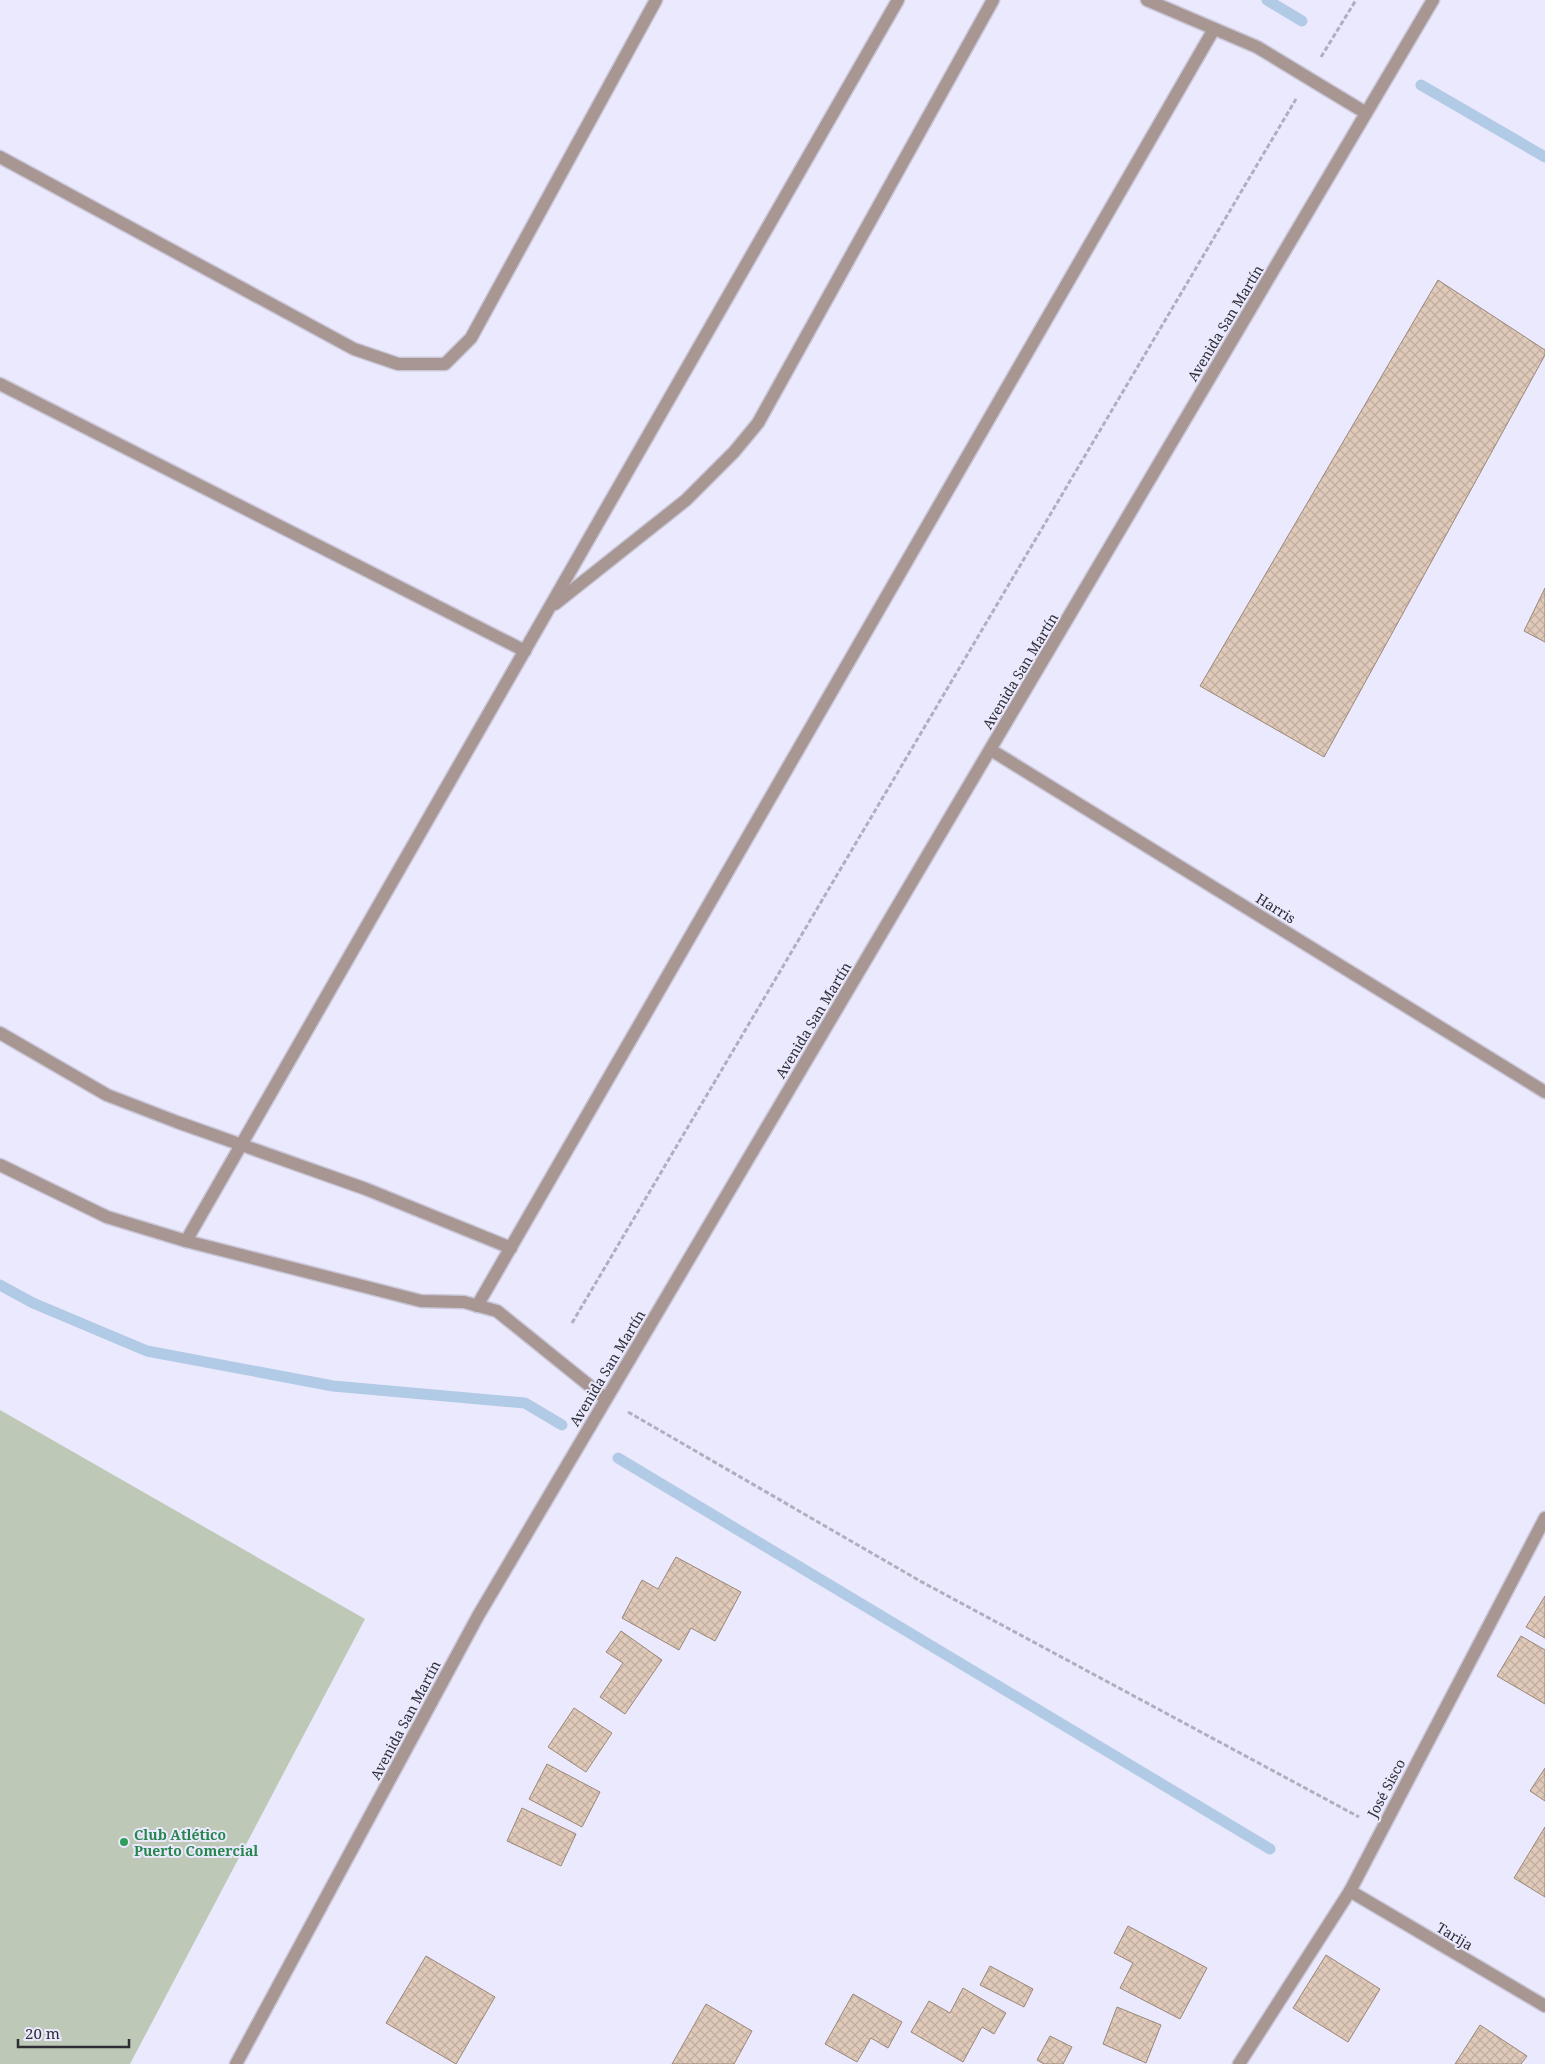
<svg xmlns="http://www.w3.org/2000/svg" width="1545" height="2064" font-family="'Noto Serif',serif">
<style>
.grass{fill:#bdc9b6}
.lines{fill:none;stroke-linecap:round;stroke-linejoin:round}
.stream{stroke:#b1cae6;stroke-width:11}
.building{fill:url(#building-cross-hatch);stroke:#9b8779}
.minor-casing{stroke:#c9c7d9;stroke-width:15}
.path{stroke:#b0aebf;stroke-width:3;stroke-dasharray:5 2.5;stroke-linecap:butt}
.minor{stroke:#a89692;stroke-width:12}
.leisure-dot{fill:#2e9e5b;stroke:#ebe9fd;stroke-width:2}
.labels{text-anchor:middle;dominant-baseline:central;stroke-width:4;stroke-linejoin:round;paint-order:stroke}
.street-label{font-size:14px;fill:#2e2d36;stroke:#ebe9fd}
.leisure-label{font-size:14px;font-weight:bold;fill:#27864d;stroke:#ebe9fd;text-anchor:start}
</style>
<defs>
<pattern id="building-cross-hatch" width="8" height="8" patternUnits="userSpaceOnUse" patternTransform="scale(1.25)"><rect width="8" height="8" fill="#dfc9b9"/><path d="M0 0l8 8M0 8l8-8" fill="none" stroke="#c0ada0"/></pattern>
</defs>
<rect width="100%" height="100%" fill="#ebe9fd"/>
<polygon class="grass" points="0,1410 365,1619 130,2064 0,2064"/>
<g class="lines">
<g class="stream">
<polyline points="1267,0 1302,21"/>
<polyline points="1421,85 1545,157"/>
<polyline points="0,1285 33,1303 147,1351 333,1386 525,1403 562,1425"/>
<polyline points="618,1458 1270,1849"/>
</g>
</g>
<g class="building">
<polygon points="1438,280 1545,350 1545,355 1324,757 1200,686"/>
<polygon points="1545,588 1545,642 1524,631"/>
<polygon points="676,1557 741,1592 715,1641 691,1628 679,1650 622,1618 642,1580 658,1589"/>
<polygon points="1545,1596 1545,1638 1526,1627"/>
<polygon points="621,1631 662,1660 625,1714 600,1697 623,1663 606,1652"/>
<polygon points="1521,1636 1545,1650 1545,1704 1497,1676"/>
<polygon points="574,1708 612,1733 586,1772 548,1747"/>
<polygon points="547,1764 600,1792 582,1827 529,1799"/>
<polygon points="1545,1768 1545,1801 1530,1791"/>
<polygon points="522,1808 576,1834 561,1866 507,1841"/>
<polygon points="1545,1827 1545,1897 1514,1878"/>
<polygon points="1128,1926 1207,1968 1180,2019 1120,1988 1133,1963 1114,1953"/>
<polygon points="1326,1955 1380,1989 1348,2042 1293,2008"/>
<polygon points="426,1956 495,1997 456,2064 386,2023"/>
<polygon points="990,1966 1033,1989 1024,2007 980,1985"/>
<polygon points="963,1988 1006,2013 994,2034 982,2027 963,2062 911,2032 929,2001 950,2013"/>
<polygon points="853,1994 902,2022 888,2048 871,2038 857,2062 825,2044"/>
<polygon points="706,2004 752,2031 734,2064 672,2064"/>
<polygon points="1117,2007 1161,2025 1146,2063 1103,2044"/>
<polygon points="1480,2025 1527,2056 1521,2064 1455,2064"/>
<polygon points="1050,2036 1072,2047 1063,2064 1044,2064 1037,2060"/>
</g>
<g class="lines">
<g class="minor-casing">
<g id="minor">
<polyline points="1147,0 1257,47 1366,113"/>
<polyline points="0,157 354,349 398,364 445,364 471,338 656,0"/>
<polyline points="0,384 525,651"/>
<polyline points="555,604 686,500 734,452 758,423 993,0"/>
<polyline points="991,750 1545,1092"/>
<polyline points="0,1033 107,1095 177,1122 366,1189 511,1248"/>
<polyline points="0,1165 107,1217 186,1241 421,1301 464,1302 497,1311 606,1399"/>
<polyline points="186,1241 898,0"/>
<polyline points="477,1306 1214,29"/>
<polyline points="1350,1891 1545,2006"/>
<polyline points="236,2064 478,1616 1433,0"/>
<polyline points="1239,2064 1350,1891 1545,1518"/>
</g>
</g>
<g class="path">
<polyline points="1321,57 1356,0"/>
<polyline points="572,1323 1296,99"/>
<polyline points="628,1412 920,1581 1359,1817"/>
</g>
<use href="#minor" class="minor"/>
</g>
<circle class="leisure-dot" cx="124" cy="1842" r="5"/>
<g class="labels">
<g class="street-label">
<text transform="translate(1225 323) rotate(-59)">Avenida San Martín</text>
<text transform="translate(1020 671) rotate(-59)">Avenida San Martín</text>
<text transform="translate(1276 908) rotate(32)">Harris</text>
<text transform="translate(813 1020) rotate(-59)">Avenida San Martín</text>
<text transform="translate(607 1368) rotate(-59)">Avenida San Martín</text>
<text transform="translate(405 1720) rotate(-62)">Avenida San Martín</text>
<text transform="translate(1386 1788) rotate(-62)">José Sisco</text>
<text transform="translate(1455 1936) rotate(31)">Tarija</text>
</g>
<g class="leisure-label">
<text x="134" y="1834">Club Atlético<tspan x="134" dy="16">Puerto Comercial</tspan></text>
</g>
</g>
<path d="M18 2039v8h111v-8" fill="none" stroke="#2e2d36" stroke-width="2.5"/>
<text x="25" y="2039" font-size="15" fill="#2e2d36" stroke="#ebe9fd" stroke-width="4" paint-order="stroke">20 m</text>
</svg>
